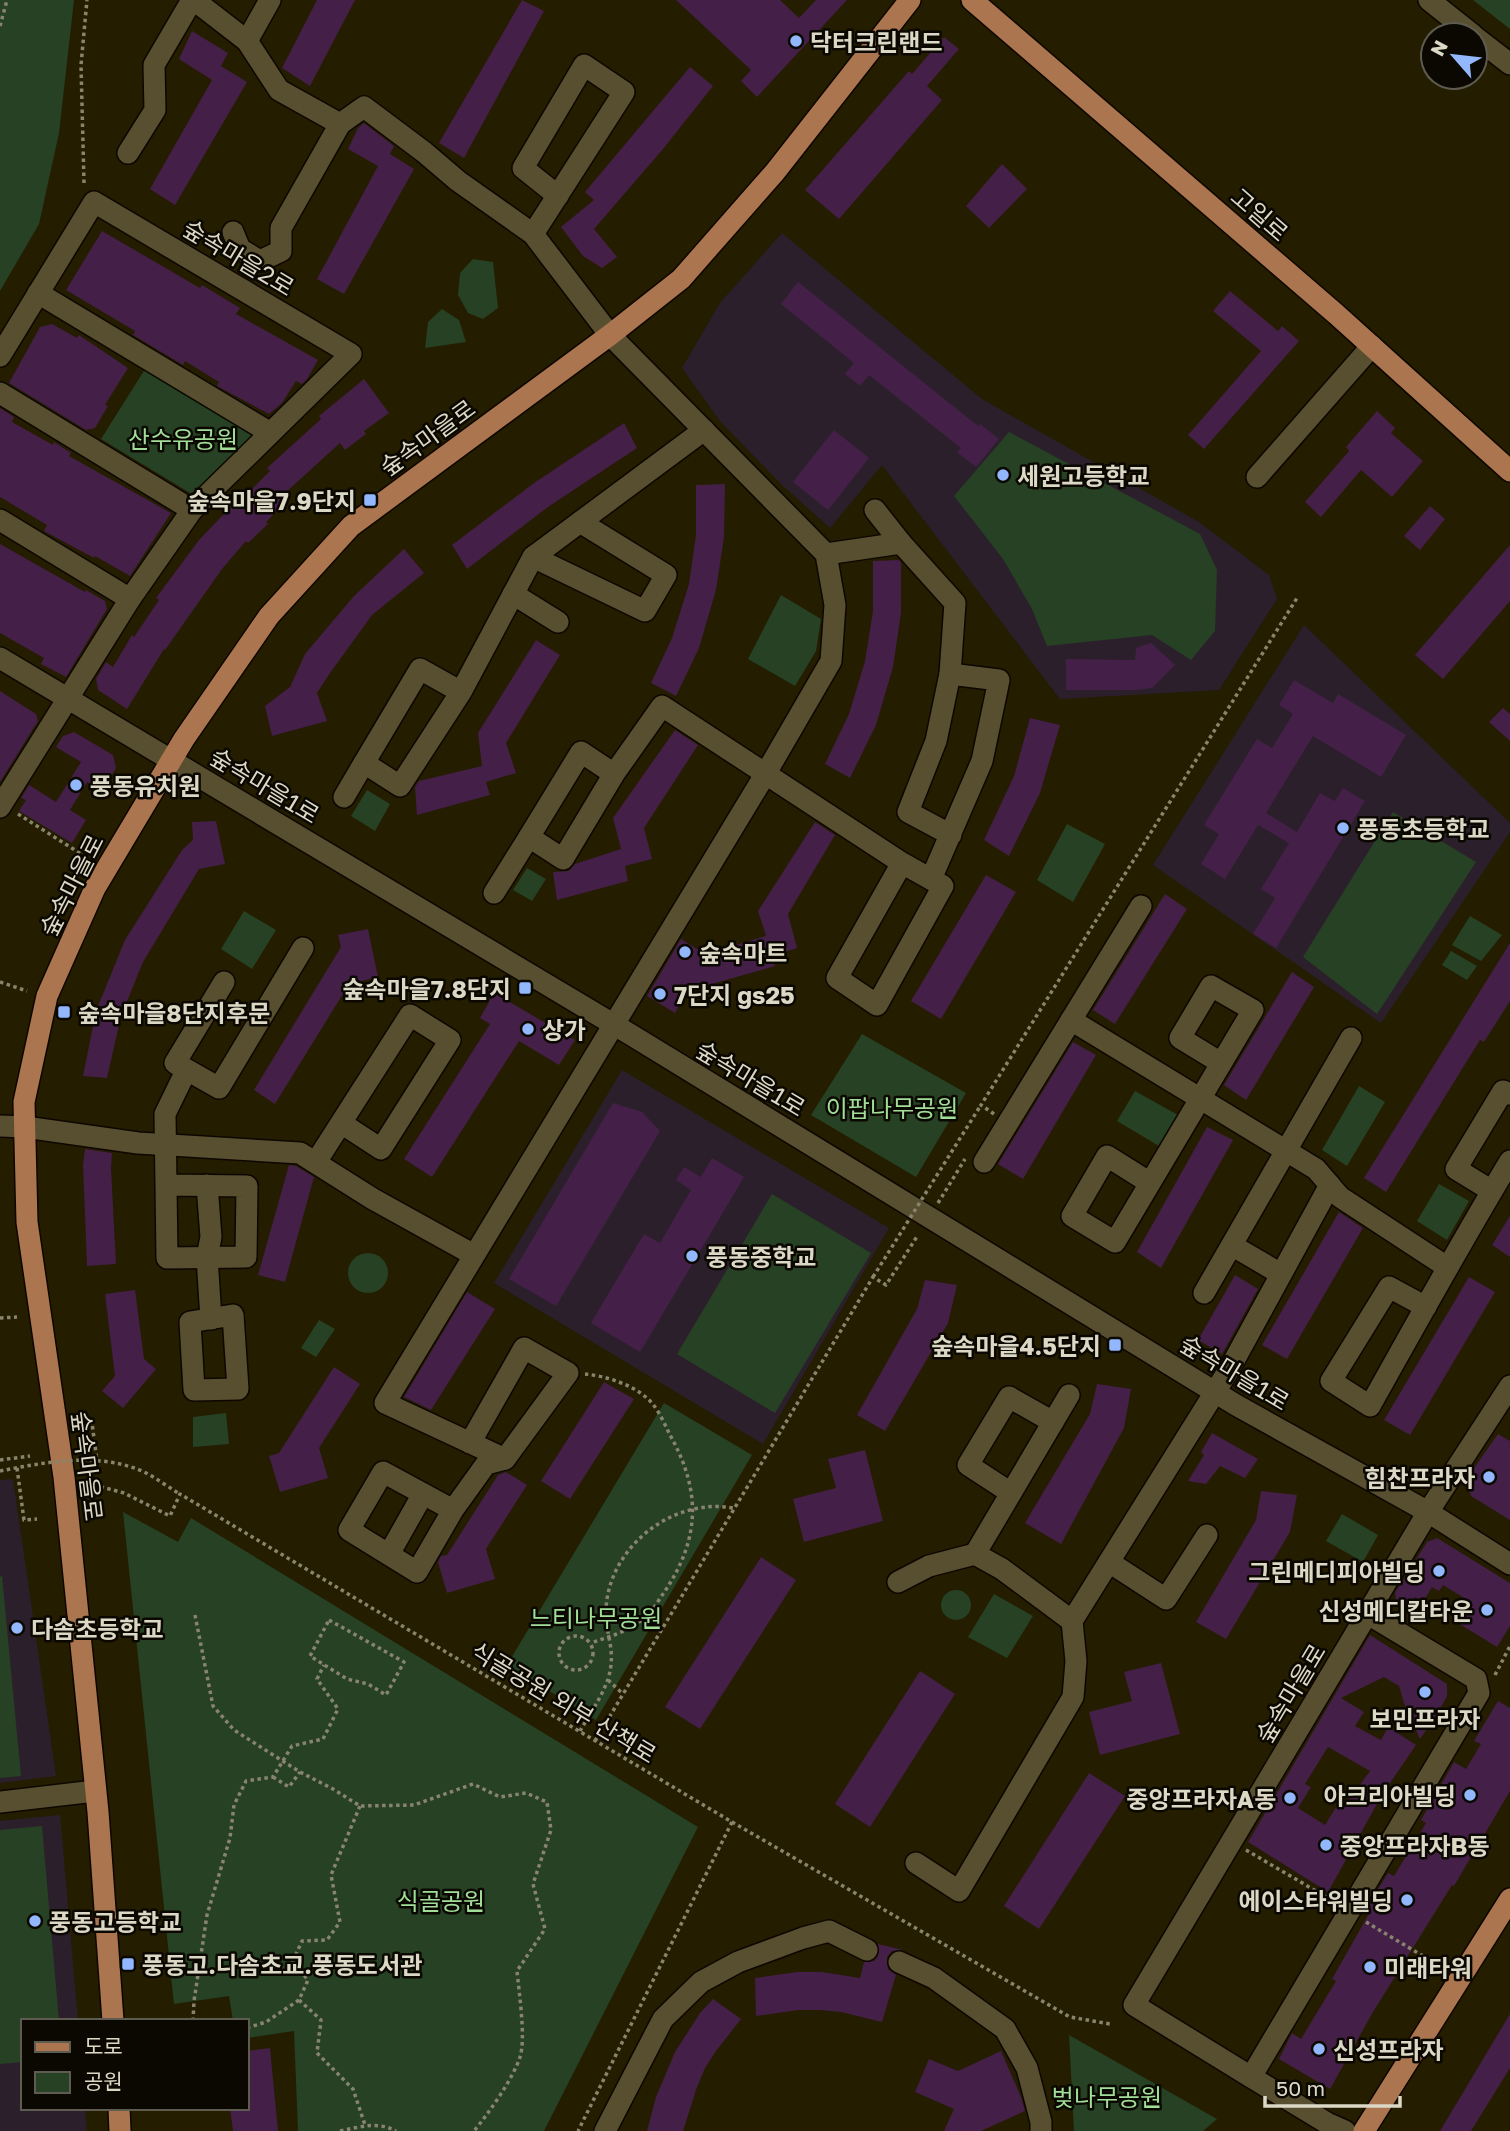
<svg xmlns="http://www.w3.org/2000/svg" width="1510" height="2131" font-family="'Golos Text','Noto Sans KR',sans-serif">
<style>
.education{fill:#2c1f2c}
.green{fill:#264123}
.building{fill:#441f47;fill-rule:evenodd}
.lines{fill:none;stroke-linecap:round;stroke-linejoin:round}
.minor-casing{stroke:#0e0700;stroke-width:24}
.major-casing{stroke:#0e0700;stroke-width:24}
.path{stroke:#89846d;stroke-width:3.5;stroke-dasharray:3.5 3.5;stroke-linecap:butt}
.minor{stroke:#574f2f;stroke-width:21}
.major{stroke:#ab754f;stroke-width:21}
.path-bridge{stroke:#89846d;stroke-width:3.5;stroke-dasharray:3.5 3.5;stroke-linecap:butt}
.poi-dot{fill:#92b7fd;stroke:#0a0801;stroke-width:2.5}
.labels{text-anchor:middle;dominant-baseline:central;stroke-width:5;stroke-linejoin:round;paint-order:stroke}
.poi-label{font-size:24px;font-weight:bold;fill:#dcd8c6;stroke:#0a0801;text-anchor:start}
.street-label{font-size:24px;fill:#dcd8c6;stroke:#0a0801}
.park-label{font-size:24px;fill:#a1de98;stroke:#0a0801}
</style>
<rect width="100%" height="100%" fill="#241d00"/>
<g class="education">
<polygon points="782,233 982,399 1199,522 1269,575 1277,599 1219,690 1060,699 882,465 830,528 782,485 720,421 682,368 720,303"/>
<polygon points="1304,625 1510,823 1510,832 1381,1023 1153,865"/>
<polygon points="622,1070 889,1228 763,1444 494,1283"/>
<polygon points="13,1479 56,1776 0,1783 0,1480"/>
<polygon points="60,1815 78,2021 23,2021 23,2108 85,2108 87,2131 0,2131 0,1821"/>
</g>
<g class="green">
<polygon points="0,0 74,0 59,133 39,224 0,291"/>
<polygon points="1473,0 1510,0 1510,29"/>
<polygon points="473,259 493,262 498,308 483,319 468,313 458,295 460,273"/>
<polygon points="442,309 459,320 466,342 425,348 428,322"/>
<polygon points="147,366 253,430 253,439 200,492 190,493 101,439"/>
<polygon points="1009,432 1200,534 1217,570 1215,631 1191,660 1152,635 1047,646 1032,609 1003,559 954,496"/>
<polygon points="781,595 821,619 816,651 795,686 748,659"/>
<polygon points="367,790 390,804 375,831 351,816"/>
<polygon points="1393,812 1476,862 1377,1014 1303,957"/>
<polygon points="1067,824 1105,844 1073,902 1037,880"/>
<polygon points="527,868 546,879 532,901 513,890"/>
<polygon points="244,911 276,930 252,969 221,949"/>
<polygon points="1470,916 1502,935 1481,961 1452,945"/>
<polygon points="1451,951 1477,966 1467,980 1442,965"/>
<polygon points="862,1034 966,1093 916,1177 811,1115"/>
<polygon points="1359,1086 1385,1102 1347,1166 1322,1150"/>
<polygon points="1135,1091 1178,1115 1159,1146 1117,1121"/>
<polygon points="1439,1184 1469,1201 1447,1240 1417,1221"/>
<polygon points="772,1194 871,1253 775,1413 677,1354"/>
<circle cx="368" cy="1273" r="20"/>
<polygon points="319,1320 335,1329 316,1357 301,1348"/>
<polygon points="664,1403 752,1455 596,1720 507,1665"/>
<polygon points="226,1413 229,1444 193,1447 193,1417"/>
<polygon points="123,1512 178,1542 191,1518 698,1827 544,2131 298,2131 294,2031 247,2038 247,2021 233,2021 229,1996 174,2004"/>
<polygon points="1342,1514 1378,1535 1363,1562 1326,1541"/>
<polygon points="2,1576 21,1776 0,1778 0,1577"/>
<circle cx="956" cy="1605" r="15"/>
<polygon points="994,1594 1033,1616 1007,1658 968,1637"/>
<polygon points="42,1826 59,2021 23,2021 23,2062 0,2064 0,1830"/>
<polygon points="1069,2035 1217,2119 1203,2131 1074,2131"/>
</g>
<g class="building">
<polygon points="317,0 355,0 310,86 282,68"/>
<polygon points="522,0 544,11 464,158 439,143"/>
<polygon points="676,0 780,0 799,18 816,0 847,0 757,97 741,81 751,70"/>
<polygon points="192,31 228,53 221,66 247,82 175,205 150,189 212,80 179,59"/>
<polygon points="944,37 959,49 927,86 942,100 839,219 805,190 909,71 912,74"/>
<polygon points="690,67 713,86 663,149 594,229 617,257 602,268 583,256 561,227 594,200 585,192"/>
<polygon points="364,123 394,146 390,154 414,169 344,294 317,279 378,166 348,149 358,128"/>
<polygon points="1002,164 1027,189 989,228 966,206"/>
<polygon points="102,231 200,288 202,285 240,308 236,314 318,360 307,379 302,384 296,381 282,403 269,414 217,386 219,382 185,361 183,365 133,335 135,331 66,290"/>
<polygon points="798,282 978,426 980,424 999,439 976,467 957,452 961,448 869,375 860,386 845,374 854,363 781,304"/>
<polygon points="1230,291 1278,331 1282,326 1299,341 1204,449 1188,435 1261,351 1213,311"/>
<polygon points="52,324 77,338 79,335 128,368 105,405 108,406 95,428 86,430 9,383 40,327"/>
<polygon points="364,379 389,413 364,431 366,434 345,450 340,443 284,494 289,499 266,522 268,524 248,543 246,541 222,569 165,650 164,649 127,709 98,690 96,679 106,662 113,667 132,635 134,637 159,600 156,598 199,540 241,496 243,498 270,471 267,468 321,419 319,416"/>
<polygon points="0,408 14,417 12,422 53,445 54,442 71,453 69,456 171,513 130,576 95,556 94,558 44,531 47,525 0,497"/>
<polygon points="1377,411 1395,428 1391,433 1423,461 1392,497 1361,470 1321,517 1305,502 1349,451 1346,447"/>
<polygon points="624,423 637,448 548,507 467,569 452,545 534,483"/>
<polygon points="834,430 869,458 828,510 793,482"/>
<polygon points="725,484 724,537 716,590 699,648 676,696 651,683 672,638 689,584 696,535 696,485"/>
<polygon points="1430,506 1445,519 1420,550 1404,536"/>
<polygon points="0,544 85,592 86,590 105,601 107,609 66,677 41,664 44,658 0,633"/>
<polygon points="1510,545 1510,601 1443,679 1415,655"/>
<polygon points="404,549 424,573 372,615 330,673 317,693 327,721 272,736 265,706 290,687 305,654 354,596"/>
<polygon points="899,560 901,563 901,613 893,667 876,725 850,778 825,764 849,714 865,661 873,611 873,561"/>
<polygon points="536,640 560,655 506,743 516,773 486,782 490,795 417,815 415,787 419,781 482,766 478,733"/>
<polygon points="1151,643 1175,665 1152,688 1135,690 1066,690 1066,659 1135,660 1136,648"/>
<polygon points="1294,680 1333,703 1338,694 1406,735 1381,777 1313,736 1266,813 1297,832 1320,793 1335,801 1343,788 1365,801 1276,948 1253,934 1275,898 1261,889 1289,843 1258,825 1225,879 1201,864 1219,834 1204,825 1257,739 1272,748 1293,714 1279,705"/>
<polygon points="0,691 36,714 38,721 0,782"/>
<polygon points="1503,708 1510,714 1510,741 1489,722"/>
<polygon points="1030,718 1060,725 1040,793 1009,856 984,840 1014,776"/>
<polygon points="675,730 698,745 644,828 652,859 625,866 628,881 557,900 553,872 569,871 575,864 621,849 613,818"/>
<polygon points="74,732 113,755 116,768 102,791 87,782 70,810 86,820 72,843 19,811 26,800 21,798 29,785 56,802 81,762 56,747 63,736"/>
<polygon points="216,821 225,864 199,869 143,962 121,1016 107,1078 83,1076 96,1011 125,940 182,850 193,840 192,822"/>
<polygon points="815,822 835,835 788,914 797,948 772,956 775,966 687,991 675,1013 647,996 681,939 705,954 766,936 758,911"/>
<polygon points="986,875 1016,892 941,1019 911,1001"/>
<polygon points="1165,894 1187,909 1115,1024 1093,1010"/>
<polygon points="368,929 378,977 349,984 275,1104 254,1090 341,947 338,935"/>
<polygon points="1510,943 1510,1001 1484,1042 1480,1040 1386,1192 1364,1178"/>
<polygon points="1292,972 1314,987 1246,1100 1224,1085"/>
<polygon points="494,993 575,1040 559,1065 519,1041 432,1177 404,1159 490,1024 480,1018"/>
<polygon points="1073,1042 1096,1055 1023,1179 998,1164"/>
<polygon points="613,1103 642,1112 660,1131 556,1306 509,1279"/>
<polygon points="1207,1127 1233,1140 1161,1268 1137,1252"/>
<polygon points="85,1149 112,1153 111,1168 116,1264 87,1266 83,1165"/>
<polygon points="712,1158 744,1177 640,1352 591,1323 644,1234 660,1243 691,1190 676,1180 684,1167 701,1177"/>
<polygon points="289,1165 296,1166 314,1177 285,1282 258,1275"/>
<polygon points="1339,1212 1363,1228 1287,1359 1262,1345"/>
<polygon points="1510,1216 1510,1257 1492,1245"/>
<polygon points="1235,1275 1258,1289 1222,1354 1198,1340"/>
<polygon points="1469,1277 1495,1292 1410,1435 1384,1420"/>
<polygon points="925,1280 957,1285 948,1323 885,1431 857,1415 917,1309"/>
<polygon points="135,1290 144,1359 156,1369 123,1408 102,1391 115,1376 105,1294"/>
<polygon points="467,1292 495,1309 431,1410 404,1397"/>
<polygon points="334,1367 360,1384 319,1448 328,1478 280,1492 269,1456 279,1453"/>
<polygon points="604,1382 634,1399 570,1499 541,1481"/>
<polygon points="1097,1384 1131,1389 1124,1428 1061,1544 1025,1523 1090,1414"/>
<polygon points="1212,1433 1258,1459 1245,1478 1220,1466 1206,1484 1188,1481 1204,1455 1201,1452"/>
<polygon points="1498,1434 1510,1441 1510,1520 1471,1496 1465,1481"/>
<polygon points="865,1450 883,1521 804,1542 793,1499 836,1488 828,1459"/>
<polygon points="506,1472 527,1485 486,1549 495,1579 447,1593 438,1562 441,1556 447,1555 498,1475"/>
<polygon points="1261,1491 1297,1495 1290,1532 1226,1639 1196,1622 1256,1520"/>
<polygon points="1437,1538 1510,1583 1510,1626 1497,1647 1458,1623 1469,1601 1443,1585 1439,1591 1432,1587 1423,1602 1415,1597 1406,1612 1397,1606 1395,1592 1402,1582 1427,1542"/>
<polygon points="761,1557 796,1580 700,1729 665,1707"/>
<path d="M1370 1635 1447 1684V1696L1430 1727 1429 1726 1420 1739 1404 1703 1399 1686 1384 1677 1341 1698 1364 1712 1355 1726 1381 1740 1388 1727 1416 1745 1382 1795 1328 1892 1248 1842ZM1328 1747 1370 1771 1344 1807 1338 1804 1325 1825 1298 1808 1311 1787 1305 1784Z"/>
<polygon points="1161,1663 1180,1734 1100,1755 1089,1712 1132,1701 1124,1672"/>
<polygon points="920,1671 955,1694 870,1827 835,1804"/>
<polygon points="1498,1701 1510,1708 1510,1791 1454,1886 1452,1885 1373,2012 1330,2089 1279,2059 1292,2033 1301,2039 1336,1981 1332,1979 1370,1912 1366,1909 1388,1873 1394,1876 1426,1823 1421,1820 1454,1762 1466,1769 1481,1744 1474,1741"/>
<polygon points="1089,1773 1125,1796 1039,1929 1004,1906"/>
<polygon points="878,1944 903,1950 892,1951 887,1957 888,1969 896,1975 882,2022 841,2012 819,2010 798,2010 756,2016 755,1978 797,1972 822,1972 860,1978 864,1962 874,1961 878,1956"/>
<polygon points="713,1999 741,2019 716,2051 705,2068 697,2087 683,2131 647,2131 656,2097 675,2052 700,2013"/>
<polygon points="1510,2014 1510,2068 1471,2131 1440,2131"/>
<polygon points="270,2048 278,2131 233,2131 230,2108 247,2108 247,2051"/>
<polygon points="1001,2051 1021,2097 1025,2111 981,2131 944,2131 954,2109 915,2092 929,2059 958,2071"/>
</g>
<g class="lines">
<g class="minor-casing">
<g id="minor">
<polyline points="194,0 247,41 279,90 340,124 364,107 424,152 458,181 533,234 610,335 826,554 835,605 831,661 766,773 385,1403 505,1459 568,1373 524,1348 470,1443"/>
<polyline points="1429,0 1473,35"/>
<polyline points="1475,37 1510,64"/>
<polyline points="247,41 270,0"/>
<polyline points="128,153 155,110 154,65 192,0"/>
<polyline points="233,232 240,249 260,261 281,251 281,228 340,124"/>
<polyline points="533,234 624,92 584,65 523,168 558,196"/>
<polyline points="38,293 269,432"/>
<polyline points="0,356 94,202 351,354 192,510 130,599 0,807"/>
<polyline points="0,393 192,510"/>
<polyline points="1257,477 1372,346"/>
<polyline points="875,510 901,543"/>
<polyline points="0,520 130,599"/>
<polyline points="826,554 901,543 955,603 950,674"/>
<polyline points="533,557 645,611 666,575 580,522"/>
<polyline points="513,594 558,622"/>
<polyline points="0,658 633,1036 1236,1405 1428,1512 1510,1564"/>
<polyline points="461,692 420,669 364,763 400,786 461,692 533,557 704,430"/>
<polyline points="614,774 581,752 529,837 563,859 614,774 662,706 902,863 837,978 877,1005 943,886 902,863"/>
<polyline points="344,797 364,763"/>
<polyline points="931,879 982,761 999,680 950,674 936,741 908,812 951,835"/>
<polyline points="494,893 529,837"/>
<polyline points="224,982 175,1063 219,1088 303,948"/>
<polyline points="1071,1020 1316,1169 1340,1197 1447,1267"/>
<polyline points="0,1126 25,1127 138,1143 300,1153 373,1199 474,1255"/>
<polyline points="316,1162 410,1015 450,1040 381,1149 341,1123"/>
<polyline points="984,1162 1141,906"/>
<polyline points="1150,1183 1107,1156 1072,1216 1115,1242 1253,1010 1211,986 1180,1038 1221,1063"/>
<polyline points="166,1185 247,1186 246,1257 167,1258 165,1114 186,1071"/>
<polyline points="207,1185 211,1237 207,1257 211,1319"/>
<polyline points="1492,1191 1456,1169 1503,1091 1510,1094"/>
<polyline points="1233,1246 1281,1274"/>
<polyline points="1204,1293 1351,1038"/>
<path d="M1426 1307 1389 1287 1331 1381 1370 1406C1416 1324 1461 1242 1510 1161"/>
<polygon points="233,1315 238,1389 194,1390 190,1322"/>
<polyline points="1011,1493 968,1465 1009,1397 1053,1422"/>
<polyline points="453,1510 383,1472 349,1530 417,1572 453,1510 486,1464 505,1459"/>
<polyline points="389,1554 423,1494"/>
<polyline points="975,1554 1069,1395"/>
<polyline points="1109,1562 1166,1599 1207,1535"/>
<polyline points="898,1582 929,1566 975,1554 1002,1569 1072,1621 1076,1661 1073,1697 959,1891 916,1863"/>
<polyline points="1072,1621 1230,1368 1330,1185"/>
<polyline points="0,1802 95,1791"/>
<polyline points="899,1962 934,1978 1005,2029 1027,2068 1041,2122 1041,2131"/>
<polyline points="1251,2077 1479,1693 1476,1679 1368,1614"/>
<polyline points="605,2131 663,2019 701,1982 738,1962 803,1938 829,1931 867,1950"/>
<polyline points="1345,2131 1327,2123 1251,2077 1134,2005 1428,1512 1510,1386"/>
</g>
</g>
<g class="major-casing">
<g id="major">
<polyline points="972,0 1336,314 1510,471"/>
<polyline points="113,2021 98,1812 64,1477 27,1222 24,1102 47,996 95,888 184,739 269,616 351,526 610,335 681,279 775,172 910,0"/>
<polyline points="119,2108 120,2131"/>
<polyline points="1364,2131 1510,1899"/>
</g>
</g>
<g class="path">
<polyline points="0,26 7,0"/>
<polyline points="84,183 81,65 87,0"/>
<polyline points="18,814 89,859"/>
<polyline points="0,982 27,991"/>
<polyline points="994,1114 981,1105 1297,598"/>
<polyline points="938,1203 965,1159"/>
<polyline points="0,1318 17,1317"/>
<path d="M585 1374C605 1376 632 1384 648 1399 658 1408 664 1423 670 1435 702 1492 700 1540 663 1594 659 1599 656 1606 651 1611 635 1630 613 1635 591 1643"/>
<polyline points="81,1424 92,1423 97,1461"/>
<polyline points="0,1460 30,1456"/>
<polyline points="17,1468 24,1520 37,1519"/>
<polyline points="87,1483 124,1493 170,1516 180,1494 732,1822 578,2131"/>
<path d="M195 1615 213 1706 234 1730 300 1772 333 1789 360 1806 414 1805 473 1784 500 1797 526 1793 547 1802 551 1830 533 1884 545 1929 517 1971C519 1992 526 2039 520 2057 513 2079 488 2114 474 2131"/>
<polygon points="329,1620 404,1662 386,1695 368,1684 347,1679 310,1656"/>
<circle cx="576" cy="1653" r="17"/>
<polyline points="1495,1675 1510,1646"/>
<polyline points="608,1680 622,1693"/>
<path d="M580 1731C589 1715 602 1697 608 1679 617 1650 605 1635 606 1610 608 1548 672 1497 733 1508"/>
<polyline points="595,1741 873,1277 886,1285 918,1235"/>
<polyline points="273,1777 289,1787 300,1772"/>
<polyline points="732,1822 1070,2017 1110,2024"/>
<polyline points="1246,1850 1333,1901"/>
<polyline points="1366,1922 1433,1962"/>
<polyline points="299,2000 321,2020 317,2053 353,2089 365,2125"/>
<polyline points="193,2021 194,2001 207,1915 230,1838 234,1805 246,1781 273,1777 292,1746 323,1739 338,1709 317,1679 324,1665"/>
<polyline points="247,2028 266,2022 299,2000 308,1980 293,1961 302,1941 327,1940 340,1922 331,1875 360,1806"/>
<path d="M340 2131C360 2127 377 2121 396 2131"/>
</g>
<use href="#minor" class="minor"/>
<use href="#major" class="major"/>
<g class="path-bridge">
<polyline points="873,1277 981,1105"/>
<path d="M0 1471C46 1462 97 1452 142 1471 155 1477 168 1487 180 1494"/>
</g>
</g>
<g class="poi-dot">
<circle cx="796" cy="41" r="7"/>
<circle cx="1003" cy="475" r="7"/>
<rect x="363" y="493" width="14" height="14" rx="3.5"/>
<circle cx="76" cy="785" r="7"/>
<circle cx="1343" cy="828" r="7"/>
<circle cx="685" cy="952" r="7"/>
<rect x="518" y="981" width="14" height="14" rx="3.5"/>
<circle cx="660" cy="994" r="7"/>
<rect x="57" y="1005" width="14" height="14" rx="3.5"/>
<circle cx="528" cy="1029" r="7"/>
<circle cx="692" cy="1256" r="7"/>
<rect x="1108" y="1338" width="14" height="14" rx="3.5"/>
<circle cx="1489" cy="1477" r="7"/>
<circle cx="1439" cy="1571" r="7"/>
<circle cx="1487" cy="1610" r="7"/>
<circle cx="17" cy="1628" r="7"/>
<circle cx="1425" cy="1692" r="7"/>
<circle cx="1470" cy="1795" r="7"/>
<circle cx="1290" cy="1798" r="7"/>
<circle cx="1326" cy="1845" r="7"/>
<circle cx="1407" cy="1900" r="7"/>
<circle cx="35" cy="1921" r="7"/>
<rect x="121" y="1957" width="14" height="14" rx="3.5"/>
<circle cx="1370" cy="1967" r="7"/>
<circle cx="1319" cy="2049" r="7"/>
</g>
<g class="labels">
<g class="poi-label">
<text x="810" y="41">닥터크린랜드</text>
<text x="1017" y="475">세원고등학교</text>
<text x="356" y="500" text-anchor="end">숲속마을7.9단지</text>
<text x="90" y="785">풍동유치원</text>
<text x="1357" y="828">풍동초등학교</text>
<text x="699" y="952">숲속마트</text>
<text x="511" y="988" text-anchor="end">숲속마을7.8단지</text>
<text x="674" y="994">7단지 gs25</text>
<text x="78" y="1012">숲속마을8단지후문</text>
<text x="542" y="1029">상가</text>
<text x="706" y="1256">풍동중학교</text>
<text x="1101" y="1345" text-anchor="end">숲속마을4.5단지</text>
<text x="1475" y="1477" text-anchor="end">힘찬프라자</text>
<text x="1425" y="1571" text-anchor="end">그린메디피아빌딩</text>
<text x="1473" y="1610" text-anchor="end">신성메디칼타운</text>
<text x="31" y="1628">다솜초등학교</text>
<text x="1425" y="1718" text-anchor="middle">보민프라자</text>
<text x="1456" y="1795" text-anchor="end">아크리아빌딩</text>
<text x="1276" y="1798" text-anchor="end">중앙프라자A동</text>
<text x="1340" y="1845">중앙프라자B동</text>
<text x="1393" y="1900" text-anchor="end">에이스타워빌딩</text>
<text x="49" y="1921">풍동고등학교</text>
<text x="142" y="1964">풍동고.다솜초교.풍동도서관</text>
<text x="1384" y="1967">미래타워</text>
<text x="1333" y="2049">신성프라자</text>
</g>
<g class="street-label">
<text transform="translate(1260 214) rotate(41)">고일로</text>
<text transform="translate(239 257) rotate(31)">숲속마을2로</text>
<text transform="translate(427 437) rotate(-36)">숲속마을로</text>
<text transform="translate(265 785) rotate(31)">숲속마을1로</text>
<text transform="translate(71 885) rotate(-63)">숲속마을로</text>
<text transform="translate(751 1078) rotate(31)">숲속마을1로</text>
<text transform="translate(1235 1372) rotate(31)">숲속마을1로</text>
<text transform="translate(88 1466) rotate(83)">숲속마을로</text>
<text transform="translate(1290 1693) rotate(-59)">숲속마을로</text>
<text transform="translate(564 1702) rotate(31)">식골공원 외부 산책로</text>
</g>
<g class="park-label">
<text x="183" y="438">산수유공원</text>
<text x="892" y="1107">이팝나무공원</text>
<text x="596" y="1617">느티나무공원</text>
<text x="441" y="1900">식골공원</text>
<text x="1107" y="2096">벚나무공원</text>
</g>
</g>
<rect x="21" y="2019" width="228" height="91" fill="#0a0801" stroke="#5e5b50" stroke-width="2"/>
<rect x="35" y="2042" width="35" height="10" fill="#ab754f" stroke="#5e5b50" stroke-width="2"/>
<text x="84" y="2054" font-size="21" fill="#dcd8c6">도로</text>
<rect x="35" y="2072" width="35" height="21" fill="#264123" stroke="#5e5b50" stroke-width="2"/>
<text x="84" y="2089" font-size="21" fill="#dcd8c6">공원</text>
<g transform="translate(1454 56) rotate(298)"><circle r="33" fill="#0a0801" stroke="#5e5b50" stroke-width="2"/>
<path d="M0-5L12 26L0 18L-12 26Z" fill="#92b7fd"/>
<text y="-10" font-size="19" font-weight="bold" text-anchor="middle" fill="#dcd8c6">N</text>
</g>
<path d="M1265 2096v10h135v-10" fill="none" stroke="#dcd8c6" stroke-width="3.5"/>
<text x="1276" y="2096" font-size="21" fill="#dcd8c6" stroke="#0a0801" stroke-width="5" paint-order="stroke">50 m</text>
</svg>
